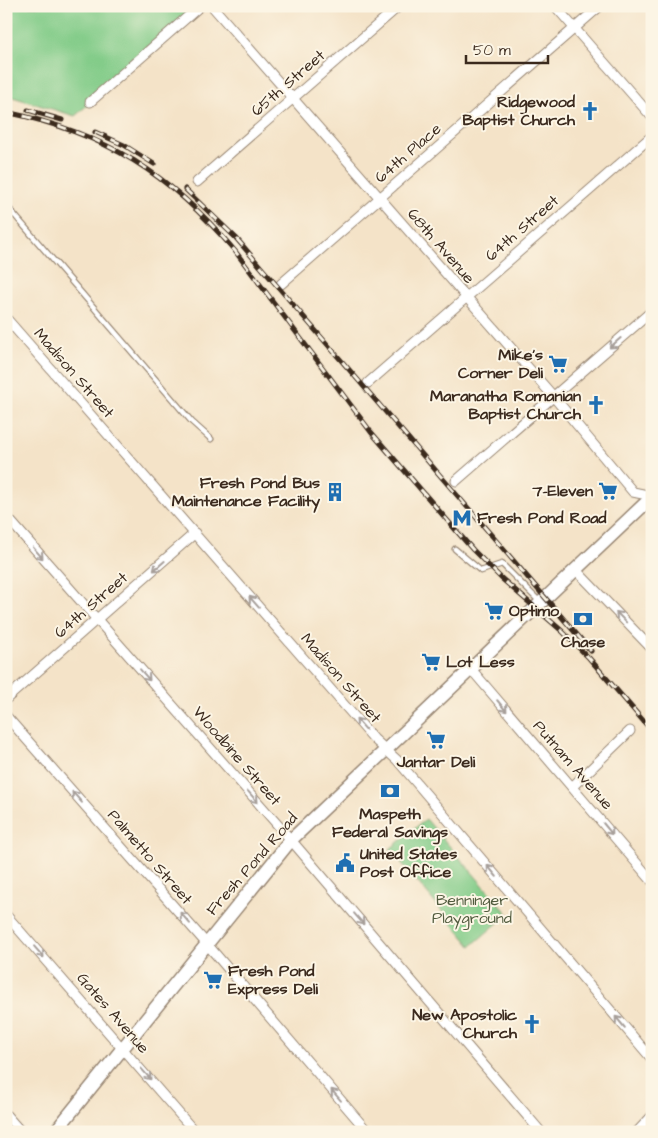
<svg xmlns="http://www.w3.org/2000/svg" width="658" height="1138" font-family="'Architects Daughter',sans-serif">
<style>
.green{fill:#83cc89;stroke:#5f7b54}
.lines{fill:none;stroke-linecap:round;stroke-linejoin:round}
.lane-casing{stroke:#988673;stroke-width:7}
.street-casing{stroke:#988673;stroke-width:11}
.secondary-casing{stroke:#988673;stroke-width:15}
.lane{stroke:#fff;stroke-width:4.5}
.street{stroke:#fff;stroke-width:9}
.secondary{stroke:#fff;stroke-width:12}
.rail-casing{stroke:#3b2a1e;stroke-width:5}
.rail{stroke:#fcf5e5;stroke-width:3;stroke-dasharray:9;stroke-linecap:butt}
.oneway{stroke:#a79f9a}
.labels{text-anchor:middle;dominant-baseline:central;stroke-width:4;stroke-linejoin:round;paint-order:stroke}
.street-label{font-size:16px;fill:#3b2a1e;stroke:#fcf5e5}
.poi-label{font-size:16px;font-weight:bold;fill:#3b2a1e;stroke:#fcf5e5;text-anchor:end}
.park-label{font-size:16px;fill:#515b3e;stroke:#fcf5e5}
</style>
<rect width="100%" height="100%" fill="#fcf5e5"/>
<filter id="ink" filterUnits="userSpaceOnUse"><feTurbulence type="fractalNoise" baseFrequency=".02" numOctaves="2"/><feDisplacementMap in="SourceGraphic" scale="10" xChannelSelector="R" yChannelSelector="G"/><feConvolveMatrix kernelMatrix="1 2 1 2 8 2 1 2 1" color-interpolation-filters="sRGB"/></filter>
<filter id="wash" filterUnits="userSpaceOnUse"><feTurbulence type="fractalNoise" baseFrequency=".0096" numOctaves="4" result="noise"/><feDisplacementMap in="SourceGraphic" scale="20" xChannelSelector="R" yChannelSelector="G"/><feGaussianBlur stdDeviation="1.12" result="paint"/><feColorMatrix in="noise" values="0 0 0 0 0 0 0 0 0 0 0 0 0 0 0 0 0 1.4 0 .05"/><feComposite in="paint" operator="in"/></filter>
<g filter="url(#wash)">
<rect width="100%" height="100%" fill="#f4e3c8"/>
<g class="green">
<polygon points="6,6 200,6 75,116 6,95"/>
<polygon points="426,819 508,914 471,946 390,849"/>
</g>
</g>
<g filter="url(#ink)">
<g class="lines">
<g class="lane-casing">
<g id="lane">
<polyline points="6,205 192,422 211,439"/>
<polyline points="6,223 13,213"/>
<polyline points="455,549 481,571 502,564 540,602"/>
</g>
</g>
<g class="street-casing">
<g id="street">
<polyline points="212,6 553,396 633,492 652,496"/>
<polyline points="555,6 652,117"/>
<polyline points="90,102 200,6"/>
<polyline points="197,182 399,6"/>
<polyline points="281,284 600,6"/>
<polyline points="6,318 374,739 397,760 652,1059"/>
<polyline points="368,383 652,136"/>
<polyline points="456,481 652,311"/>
<polyline points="6,516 291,840 541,1132"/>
<polyline points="575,569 652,649"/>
<polyline points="471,669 652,881"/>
<polyline points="6,699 195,533"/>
<polyline points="6,716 206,943 368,1132"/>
<polyline points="572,787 630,731"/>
<polyline points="6,915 195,1132"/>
<polyline points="6,1115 21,1132"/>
<polyline points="637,1132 652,1116"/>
</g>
</g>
<g class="secondary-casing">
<polyline id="secondary" points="55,1132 291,840 652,497"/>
</g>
<use href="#lane" class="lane"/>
<use href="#street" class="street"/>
<use href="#secondary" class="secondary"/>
<g class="rail-casing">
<g id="rail">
<polyline points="28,110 62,120"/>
<path d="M6 112C106 133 170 174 235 251L371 432 473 550 501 578 562 631 589 658 652 731"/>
<polyline points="95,132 124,145 154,164"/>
<polyline points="185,189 236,238 591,651"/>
</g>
</g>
<use href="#rail" class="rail"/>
</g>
<defs><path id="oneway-shaft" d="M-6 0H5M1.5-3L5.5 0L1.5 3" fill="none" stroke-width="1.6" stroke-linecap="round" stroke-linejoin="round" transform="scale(1.25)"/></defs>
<g class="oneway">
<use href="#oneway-shaft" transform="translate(615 343) rotate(139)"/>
<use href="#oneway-shaft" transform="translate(38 553) rotate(49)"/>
<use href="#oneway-shaft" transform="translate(159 566) rotate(139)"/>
<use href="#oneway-shaft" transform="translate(254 602) rotate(-131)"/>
<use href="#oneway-shaft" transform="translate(621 617) rotate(-134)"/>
<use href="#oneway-shaft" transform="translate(145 675) rotate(49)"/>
<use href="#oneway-shaft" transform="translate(502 706) rotate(50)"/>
<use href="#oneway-shaft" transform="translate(361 724) rotate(-131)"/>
<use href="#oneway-shaft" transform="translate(77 797) rotate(-131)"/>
<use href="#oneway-shaft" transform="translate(253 797) rotate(49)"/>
<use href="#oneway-shaft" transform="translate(608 829) rotate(50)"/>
<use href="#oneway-shaft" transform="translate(492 871) rotate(-130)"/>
<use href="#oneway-shaft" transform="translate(185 918) rotate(-131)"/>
<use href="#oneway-shaft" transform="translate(359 919) rotate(49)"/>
<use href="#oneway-shaft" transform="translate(39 952) rotate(49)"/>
<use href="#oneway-shaft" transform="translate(620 1022) rotate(-130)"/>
<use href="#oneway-shaft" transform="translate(146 1074) rotate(49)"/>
<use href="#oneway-shaft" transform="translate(336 1095) rotate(-131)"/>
</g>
</g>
<defs>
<g id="church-bare" transform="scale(1.5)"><path d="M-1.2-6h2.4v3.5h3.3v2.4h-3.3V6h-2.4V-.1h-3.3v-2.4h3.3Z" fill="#1f6fb2" stroke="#fcf5e5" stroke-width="2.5" paint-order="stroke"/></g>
<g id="supermarket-bare" transform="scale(1.5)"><path d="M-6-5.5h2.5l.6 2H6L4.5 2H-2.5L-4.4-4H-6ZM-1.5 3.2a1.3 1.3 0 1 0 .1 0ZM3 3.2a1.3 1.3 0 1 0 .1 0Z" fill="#1f6fb2" stroke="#fcf5e5" stroke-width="2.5" paint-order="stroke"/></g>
<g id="building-bare" transform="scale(1.5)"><path d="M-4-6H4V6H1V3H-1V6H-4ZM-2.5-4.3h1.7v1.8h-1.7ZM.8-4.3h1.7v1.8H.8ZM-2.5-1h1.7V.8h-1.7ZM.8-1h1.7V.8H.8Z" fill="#1f6fb2" stroke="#fcf5e5" stroke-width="2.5" paint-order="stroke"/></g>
<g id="metro-bare" transform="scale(1.5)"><path d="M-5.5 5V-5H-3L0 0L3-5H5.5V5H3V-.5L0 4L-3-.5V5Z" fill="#1f6fb2" stroke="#fcf5e5" stroke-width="2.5" paint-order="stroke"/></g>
<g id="bank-bare" transform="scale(1.5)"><path d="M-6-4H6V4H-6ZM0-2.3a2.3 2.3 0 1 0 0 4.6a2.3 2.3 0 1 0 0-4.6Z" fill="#1f6fb2" stroke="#fcf5e5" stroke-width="2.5" paint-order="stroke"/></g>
<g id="civic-bare" transform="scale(1.5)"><path d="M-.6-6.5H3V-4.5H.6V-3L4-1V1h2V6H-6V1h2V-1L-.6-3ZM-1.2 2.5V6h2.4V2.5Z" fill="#1f6fb2" stroke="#fcf5e5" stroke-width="2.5" paint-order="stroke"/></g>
</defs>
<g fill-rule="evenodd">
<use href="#church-bare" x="590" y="111"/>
<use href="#supermarket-bare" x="558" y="364"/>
<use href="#church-bare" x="596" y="405"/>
<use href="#supermarket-bare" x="608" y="491"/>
<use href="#building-bare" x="335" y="492"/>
<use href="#metro-bare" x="462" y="518"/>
<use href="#supermarket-bare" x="494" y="611"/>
<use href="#bank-bare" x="583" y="619"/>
<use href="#supermarket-bare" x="431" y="662"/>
<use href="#supermarket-bare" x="436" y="740"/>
<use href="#bank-bare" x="390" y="791"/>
<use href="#civic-bare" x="345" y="863"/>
<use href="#supermarket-bare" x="213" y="980"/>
<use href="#church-bare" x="532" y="1024"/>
</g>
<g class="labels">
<g class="street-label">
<text transform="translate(288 83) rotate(-41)">65th Street</text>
<text transform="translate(408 153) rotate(-41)">64th Place</text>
<text transform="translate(522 228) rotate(-41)">64th Street</text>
<text transform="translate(441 246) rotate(49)">68th Avenue</text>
<text transform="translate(74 373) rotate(49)">Madison Street</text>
<text transform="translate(91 605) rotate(-41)">64th Street</text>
<text transform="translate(341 678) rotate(49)">Madison Street</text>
<text transform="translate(237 756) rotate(49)">Woodbine Street</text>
<text transform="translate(573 765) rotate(49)">Putnam Avenue</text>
<text transform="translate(150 857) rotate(49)">Palmetto Street</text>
<text transform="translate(252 864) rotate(-49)">Fresh Pond Road</text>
<text transform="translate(113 1013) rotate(49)">Gates Avenue</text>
</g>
<g class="poi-label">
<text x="575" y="102">Ridgewood<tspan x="575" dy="18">Baptist Church</tspan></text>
<text x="543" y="355">Mike's<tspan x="543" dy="18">Corner Deli</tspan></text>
<text x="581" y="396">Maranatha Romanian<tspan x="581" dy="18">Baptist Church</tspan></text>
<text x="320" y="483">Fresh Pond Bus<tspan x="320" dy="18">Maintenance Facility</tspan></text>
<text x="593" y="491">7-Eleven</text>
<text x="477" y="518" text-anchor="start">Fresh Pond Road</text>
<text x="509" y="611" text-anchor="start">Optimo</text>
<text x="583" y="642" text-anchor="middle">Chase</text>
<text x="446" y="662" text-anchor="start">Lot Less</text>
<text x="436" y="762" text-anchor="middle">Jantar Deli</text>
<text x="390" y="814" text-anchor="middle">Maspeth<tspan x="390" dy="18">Federal Savings</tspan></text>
<text x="360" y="854" text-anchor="start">United States<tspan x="360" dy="18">Post Office</tspan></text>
<text x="228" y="971" text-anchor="start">Fresh Pond<tspan x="228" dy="18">Express Deli</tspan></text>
<text x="517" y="1015">New Apostolic<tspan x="517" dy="18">Church</tspan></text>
</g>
<g class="park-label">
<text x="472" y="900">Benninger<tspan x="472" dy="18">Playground</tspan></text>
</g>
</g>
<rect width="658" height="1138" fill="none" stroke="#fcf5e5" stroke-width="25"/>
<path d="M466 55v8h82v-8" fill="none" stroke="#3b2a1e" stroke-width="2.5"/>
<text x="473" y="55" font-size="15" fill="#3b2a1e" stroke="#fcf5e5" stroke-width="4" paint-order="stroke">50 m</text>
</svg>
